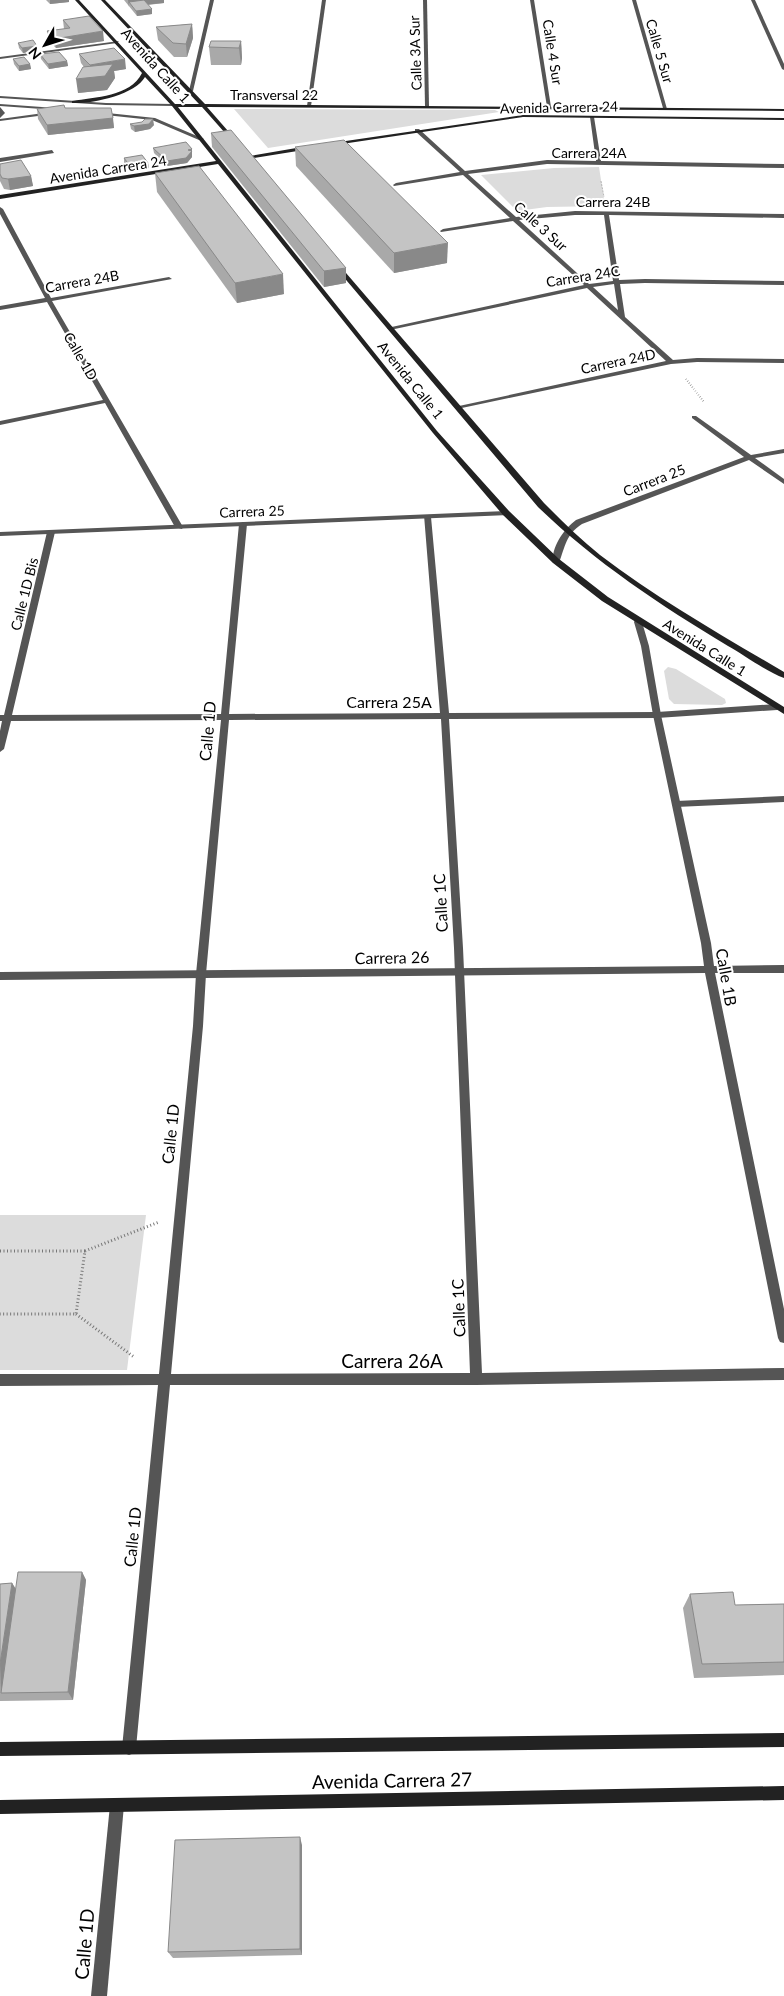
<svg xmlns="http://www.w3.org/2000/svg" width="784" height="1996" font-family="Lato,sans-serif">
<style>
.green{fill:#dcdcdc}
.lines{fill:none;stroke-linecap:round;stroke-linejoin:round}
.path-far2{stroke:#777;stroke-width:1;stroke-dasharray:0.5 1;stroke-linecap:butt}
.path-far1{stroke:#777;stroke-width:2;stroke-dasharray:0.5 2;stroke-linecap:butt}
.path{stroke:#777;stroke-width:3;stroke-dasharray:1 2.5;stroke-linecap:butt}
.service{fill:#555;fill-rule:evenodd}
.pedestrian{fill:#555;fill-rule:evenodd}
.minor{fill:#555;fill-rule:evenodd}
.tertiary{fill:#555;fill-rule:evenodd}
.secondary{fill:#222;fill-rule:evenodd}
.wall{fill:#a9a9a9}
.shaded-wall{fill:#898989}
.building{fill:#c4c4c4;stroke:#898989}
.labels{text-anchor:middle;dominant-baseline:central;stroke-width:4;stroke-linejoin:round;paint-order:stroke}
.far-street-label{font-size:14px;fill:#000;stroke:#fff}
.street-label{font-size:16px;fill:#000;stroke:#fff}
.near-street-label{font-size:19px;fill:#000;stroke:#fff}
</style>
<rect width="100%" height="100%" fill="#fff"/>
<g class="green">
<polygon points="234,109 495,110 499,112 268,148"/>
<polygon points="599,167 605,206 547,207 517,211 481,175 554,168"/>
<polygon points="668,667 676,669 725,699 726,703 722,705 674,704 669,699 664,671"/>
<polygon points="0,1215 146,1215 127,1370 0,1370"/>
</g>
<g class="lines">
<polyline class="path-far2" points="601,181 604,197"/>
<polyline class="path-far1" points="686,379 704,402"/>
<g class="path">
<polyline points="0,1251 85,1251 76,1314 0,1314"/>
<polyline points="85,1251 159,1222"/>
<polyline points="76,1314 134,1357"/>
</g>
<polygon class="service" points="52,150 54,153 0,162 0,158"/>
<polygon class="pedestrian" points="784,796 784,802 676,807 672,804 676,801"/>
<g class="minor">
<polygon points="210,0 214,0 193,91 191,92 189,91"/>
<polygon points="322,0 326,0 311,106 309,107 307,106"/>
<polygon points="423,0 427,0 429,106 427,107 425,106"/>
<polygon points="530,0 534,0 551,107 549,108 547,107"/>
<polygon points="632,0 636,0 667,109 663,108"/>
<polygon points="751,0 755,0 784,64 784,70 782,69"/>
<polygon points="119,41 117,43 0,59 0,57"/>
<polygon points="51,112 53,114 0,121 0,119"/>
<path d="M592 116 594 117 601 161 784 164V168L547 164 468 174 516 217 575 211 784 214V218L609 215 619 280 645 279 784 281V285L645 283 620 284 625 317 673 360 697 358 784 359V363L697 362 671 364 457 409V407L459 406 666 361 587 288 390 330 387 328 584 285 513 221 441 232 440 231 443 229 510 218 463 175 394 186 393 185 396 183 460 172 415 131V129H419L465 171 547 160 596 161 590 117ZM575 215H604L613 281 589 284 519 220ZM614 284 618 310 593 287Z"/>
<polygon points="0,207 3,209 51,298 169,277 172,279 52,301 183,527 182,529 175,527 105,403 0,425 0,421 103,400 47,302 0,310 0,306 45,298 0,214"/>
<path d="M692 416H696L751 455 784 449V453L755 458 784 479V484L749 460 582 524C566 534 565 547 559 563H553C551 547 564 529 576 520L744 457 692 418Z"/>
<path d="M424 515 431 517 449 713 657 712 777 704 781 707 777 710 657 718 449 719 463 948 482 1373 784 1368V1380L476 1385H170L136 1748 134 1753 129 1755 124 1753 122 1748 158 1385 0 1386V1374H159L193 1026 196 974 221 720 11 721 4 749 0 752V731L2 721H0V715H4L47 532 51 530 55 532 12 715 221 714 239 524 243 522 247 524 229 714 440 713ZM441 719 454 948 470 1373 171 1374 203 1026 206 974 229 720Z"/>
<polygon points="117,1798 122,1800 124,1805 107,1996 91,1996 110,1805 112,1800"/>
</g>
<g class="tertiary">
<polygon points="0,96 106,103 174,104 176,105 174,106 106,105 0,98"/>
<polygon points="0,104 56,108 58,109 56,110 0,106"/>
<polygon points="0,107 5,113 0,118"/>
<polygon points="98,112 155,118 204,139 199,140 152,120 96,114"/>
<polygon points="506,511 510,513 509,515 0,536 0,532"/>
<polygon points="635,620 641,620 642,622 649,646 661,715 711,943 714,966 784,965 784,973 715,973 784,1309 784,1343 780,1342 778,1338 705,973 0,980 0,972 704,966 701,943 653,715 641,646 634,622"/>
</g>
<g class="secondary">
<path d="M75 0H79L175 104H199L101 0H105L205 104 784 109V111L207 107 235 139 233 142 202 107H178L437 431 509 511 559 559 608 597 784 707V714L602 601 553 563 503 515 433 433 218 164 0 199V195L216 161 172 106 145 77C135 95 92 104 72 103V101C95 97 130 97 142 73Z"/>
<polygon points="523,115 784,118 784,120 523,117 335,145 332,143"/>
<polygon points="308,146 310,149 247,159 244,157"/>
<path d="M336 266H340L544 503C562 521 580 539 600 555 658 599 721 635 784 672V678C767 672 744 655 728 646 660 605 595 562 538 507L336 268Z"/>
<polygon points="784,1733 784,1747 0,1756 0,1742"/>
<polygon points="784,1786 784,1800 0,1814 0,1800"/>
</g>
</g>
<g class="wall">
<polygon points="46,0 69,0 69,2 50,4"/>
<polygon points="124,0 164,0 164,3 148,5 152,14 137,16"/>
<polygon points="63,20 104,41 56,48 49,41 47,31 64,29"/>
<polygon points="192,24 193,38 187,57 174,57 158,40 156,27"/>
<polygon points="241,41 242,58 241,65 211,65 209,47"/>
<polygon points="18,43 38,51 23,53 19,48"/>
<polygon points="40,54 67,61 68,66 49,69 41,59"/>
<polygon points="79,54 126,69 114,71 115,78 107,90 78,93 84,67 81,63"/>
<polygon points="13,59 30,64 31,69 19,71 14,64"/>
<polygon points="65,108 111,108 114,128 48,135 38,119 37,109"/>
<polygon points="130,124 154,125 150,129 135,132 131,129"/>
<polygon points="211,133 346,268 346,283 324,287 212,147"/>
<polygon points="295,147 447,263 394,273 296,166"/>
<polygon points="153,148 192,149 192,157 187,163 167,166 154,153"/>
<polygon points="124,158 148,163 149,168 130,171 124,163"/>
<polygon points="0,164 31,176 33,186 10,190 4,189 0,181"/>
<polygon points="155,173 284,294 237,303 157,192"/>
<polygon points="82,1572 86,1580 73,1700 0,1701 0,1584 12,1583 16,1589"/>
<polygon points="690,1594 735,1605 784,1604 784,1675 694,1678 683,1608"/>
<polygon points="302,1845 302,1955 173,1958 168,1952"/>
</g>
<g class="shaded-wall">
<polygon points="50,0 69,0 69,2 50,4"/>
<polygon points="128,0 164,0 164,3 132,6 129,2 129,7"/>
<polygon points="152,9 152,14 137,16 136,11"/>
<polygon points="192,24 193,38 187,57 186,44"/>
<polygon points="103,31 104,41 56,48 54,39"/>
<polygon points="241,41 242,58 241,65 239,48"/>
<polygon points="37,46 38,51 23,53 22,48"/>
<polygon points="125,59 126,69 114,71 115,78 107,90 78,93 76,79 91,75 90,65"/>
<polygon points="67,61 68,66 49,69 48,64"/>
<polygon points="30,64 31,69 19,71 19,66"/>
<polygon points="113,118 114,128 48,135 47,125"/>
<polygon points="153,119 154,125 150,129 135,132 134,126"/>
<polygon points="192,149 192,157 187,163 167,166 167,161 188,150"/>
<polygon points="148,163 149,168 130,171 130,166"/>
<polygon points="31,176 33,186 10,190 8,179"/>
<polygon points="448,243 447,263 394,273 394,253"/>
<polygon points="346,268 346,283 324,287 324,271"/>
<polygon points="283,274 284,294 237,303 235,283"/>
<polygon points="82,1572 86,1580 73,1700 68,1692"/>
<polygon points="12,1583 21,1598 1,1693 0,1664"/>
<polygon points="300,1837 302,1845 302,1955 300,1949"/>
</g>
<g class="building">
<polygon points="144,0 152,9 136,11 129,2"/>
<polygon points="89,16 103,31 54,39 47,31 70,28 63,20"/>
<polygon points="192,24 186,44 173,43 156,27"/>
<polygon points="33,40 37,46 22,48 18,43"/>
<polygon points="211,41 241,41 239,48 209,47"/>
<polygon points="114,48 125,59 90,65 79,54"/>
<polygon points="59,52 67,61 48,64 40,54"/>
<polygon points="24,57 30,64 19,66 13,59"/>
<polygon points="113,64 105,76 76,79 83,67"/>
<polygon points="64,105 65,108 111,108 113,118 47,125 37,109"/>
<polygon points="145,119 153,119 149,124 134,126 130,124 142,122"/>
<polygon points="231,130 346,268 324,271 211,133"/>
<polygon points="344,140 448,243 394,253 295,147"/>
<polygon points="186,142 192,149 188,150 192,151 186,158 167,161 153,148"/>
<polygon points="142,155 148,163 130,166 124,158"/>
<polygon points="21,160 31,176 8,179 2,178 0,174 0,164"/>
<polygon points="199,166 283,274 235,283 155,173"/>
<polygon points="18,1572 82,1572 68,1692 1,1693"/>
<polygon points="12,1583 0,1664 0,1584"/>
<polygon points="733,1592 735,1605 784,1604 784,1662 702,1664 690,1594"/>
<polygon points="300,1837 300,1949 168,1952 175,1840"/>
</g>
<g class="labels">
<g class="far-street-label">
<text transform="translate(660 51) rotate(74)">Calle 5 Sur</text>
<text transform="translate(553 52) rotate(81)">Calle 4 Sur</text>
<text transform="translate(415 53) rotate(-92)">Calle 3A Sur</text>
<text transform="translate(156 65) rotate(48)">Avenida Calle 1</text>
<text x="274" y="94">Transversal 22</text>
<text transform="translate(559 107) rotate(-1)">Avenida Carrera 24</text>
<text x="589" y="152">Carrera 24A</text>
<text transform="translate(108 169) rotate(-9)">Avenida Carrera 24</text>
<text x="613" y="201">Carrera 24B</text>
<text transform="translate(541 226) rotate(42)">Calle 3 Sur</text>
<text transform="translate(583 276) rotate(-9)">Carrera 24C</text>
<text transform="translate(82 281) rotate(-10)">Carrera 24B</text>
<text transform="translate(81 356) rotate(60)">Calle 1D</text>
<text transform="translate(618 361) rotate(-12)">Carrera 24D</text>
<text transform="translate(411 380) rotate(51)">Avenida Calle 1</text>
<text transform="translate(654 480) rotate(-21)">Carrera 25</text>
<text transform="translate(252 511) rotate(-2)">Carrera 25</text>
<text transform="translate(24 594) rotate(-76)">Calle 1D Bis</text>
<text transform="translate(705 647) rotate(32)">Avenida Calle 1</text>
</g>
<g class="street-label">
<text x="389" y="701">Carrera 25A</text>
<text transform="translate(207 731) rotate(-85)">Calle 1D</text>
<text transform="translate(440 903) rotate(-93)">Calle 1C</text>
<text transform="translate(392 957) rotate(-1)">Carrera 26</text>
<text transform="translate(727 977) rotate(80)">Calle 1B</text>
<text transform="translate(170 1134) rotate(-84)">Calle 1D</text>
<text transform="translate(458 1308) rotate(-92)">Calle 1C</text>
<text transform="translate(132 1537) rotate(-84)">Calle 1D</text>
</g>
<g class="near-street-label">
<text x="392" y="1360">Carrera 26A</text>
<text transform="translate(392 1780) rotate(-1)">Avenida Carrera 27</text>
<text transform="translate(84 1944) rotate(-85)">Calle 1D</text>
</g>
</g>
<g transform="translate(45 45) rotate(231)" stroke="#ffffff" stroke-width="4" paint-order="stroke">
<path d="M0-4L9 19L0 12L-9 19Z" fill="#000000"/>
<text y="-8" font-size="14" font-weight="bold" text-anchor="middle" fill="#000000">N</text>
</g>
</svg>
